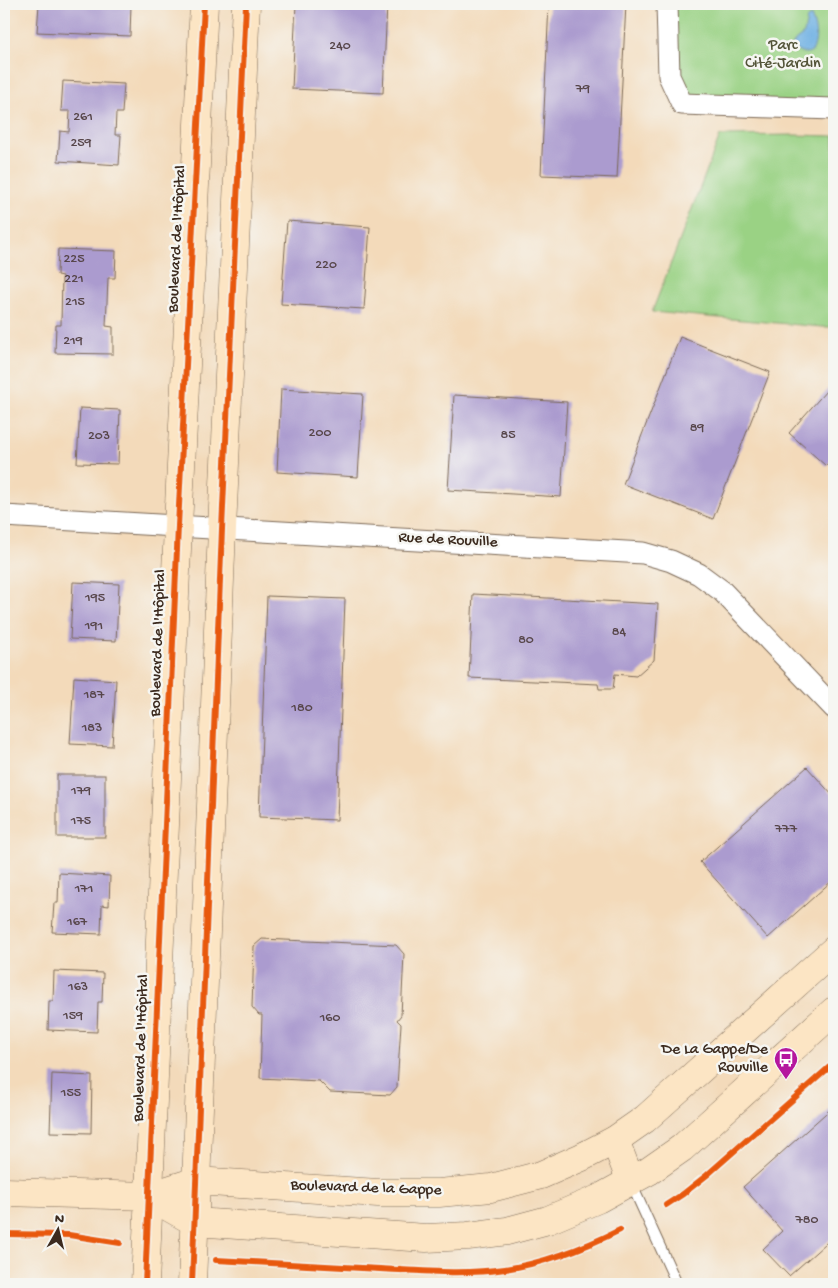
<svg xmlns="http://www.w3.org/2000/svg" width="838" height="1288" font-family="'Gochi Hand',sans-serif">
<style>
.green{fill:#9ad284;stroke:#6a7e51}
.water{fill:#6eb0e3;stroke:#546d80}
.building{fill:#ab9bcf}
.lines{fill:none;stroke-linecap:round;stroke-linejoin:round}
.lane-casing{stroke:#7b6855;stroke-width:12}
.street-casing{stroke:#7b6855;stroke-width:23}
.secondary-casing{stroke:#7b6855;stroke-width:29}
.lane{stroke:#fff;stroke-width:10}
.street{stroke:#fff;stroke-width:21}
.secondary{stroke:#fce5c4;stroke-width:28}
.cycleway-casing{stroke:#f6f6f2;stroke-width:9}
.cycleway{stroke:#e8590c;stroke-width:6}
.labels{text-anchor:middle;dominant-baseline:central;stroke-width:5;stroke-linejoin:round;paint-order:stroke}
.number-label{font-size:14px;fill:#57464a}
.park-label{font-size:16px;fill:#535438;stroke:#f6f6f2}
.street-label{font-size:16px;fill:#3b2a1e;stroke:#f6f6f2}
.poi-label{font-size:16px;fill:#3b2a1e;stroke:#f6f6f2;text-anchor:end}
</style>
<rect width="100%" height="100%" fill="#f6f6f2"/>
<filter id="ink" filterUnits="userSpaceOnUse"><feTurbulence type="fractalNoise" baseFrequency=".02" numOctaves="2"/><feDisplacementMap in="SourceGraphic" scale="10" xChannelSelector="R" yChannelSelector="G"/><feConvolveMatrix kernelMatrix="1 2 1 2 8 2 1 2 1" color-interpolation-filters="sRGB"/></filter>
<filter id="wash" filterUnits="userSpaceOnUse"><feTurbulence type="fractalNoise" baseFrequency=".0096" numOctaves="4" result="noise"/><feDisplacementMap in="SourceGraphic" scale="20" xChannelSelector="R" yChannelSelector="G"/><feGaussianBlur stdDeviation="1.12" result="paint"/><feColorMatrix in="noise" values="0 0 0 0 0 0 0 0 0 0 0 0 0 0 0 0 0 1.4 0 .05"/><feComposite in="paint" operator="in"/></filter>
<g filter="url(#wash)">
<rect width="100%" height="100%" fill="#f3daba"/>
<g class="green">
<polygon points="667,4 834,4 834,109 682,104"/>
<polygon points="794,135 834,136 834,327 822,327 652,312 720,136"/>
</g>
<path class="water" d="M811 16C816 28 818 40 812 52 802 54 798 54 792 45L796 40 804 34 807 18Z"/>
<g id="blocks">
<g class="building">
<polygon points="39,4 131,4 130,36 37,32"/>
<polygon points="296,4 387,4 383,93 292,89"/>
<polygon points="549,4 626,4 617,178 541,175"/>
<polygon points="63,81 124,84 122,113 116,113 115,135 121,135 119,165 58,161 60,131 69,132 70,111 61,111"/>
<polygon points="287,221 370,227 364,309 281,304"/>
<polygon points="58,249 116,251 115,278 108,278 106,326 113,327 113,354 55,353 56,325 61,325 62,276 57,275"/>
<polygon points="680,337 770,372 713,519 623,484"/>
<polygon points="834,382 834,457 826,466 789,433"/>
<polygon points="281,389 363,394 358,477 277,472"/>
<polygon points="454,395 567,402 561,497 448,490"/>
<polygon points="80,408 120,410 118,464 77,463"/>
<polygon points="73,582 119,584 116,641 70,639"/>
<polygon points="473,594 658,604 654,660 636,676 615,674 613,689 599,689 598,684 469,678"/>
<polygon points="267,596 345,599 337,820 259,817"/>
<polygon points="74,677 116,680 112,746 70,744"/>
<polygon points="807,767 834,797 834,879 768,938 700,862"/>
<rect x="57" y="775" width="48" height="62"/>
<polygon points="59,873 110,876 109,906 102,905 101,934 52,932 54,903 58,903"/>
<polygon points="262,939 396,945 404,954 401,1015 397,1020 401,1024 397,1087 390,1095 330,1092 319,1081 260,1078 262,1015 259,1015 252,1007 254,946"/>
<polygon points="54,971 103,973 102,1002 98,1002 97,1032 48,1030 49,1001 53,1001"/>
<polygon points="52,1074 92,1076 91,1133 50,1132"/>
<polygon points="834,1106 834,1236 789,1276 763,1249 782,1231 743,1187"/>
<polygon points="325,1280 375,1283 375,1284 320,1284"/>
</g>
</g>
</g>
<g filter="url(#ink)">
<use href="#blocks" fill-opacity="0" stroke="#7b6855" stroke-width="1"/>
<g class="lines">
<g class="lane-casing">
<polyline id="lane" points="631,1183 677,1284"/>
</g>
<g class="street-casing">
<g id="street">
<polyline points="667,4 669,76 682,104 834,109"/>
<polyline points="4,516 643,553 671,561 699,574 722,591 834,708"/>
</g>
</g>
<g class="secondary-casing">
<g id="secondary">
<polyline points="615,1140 631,1182"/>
<polyline points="4,1192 149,1196 196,1181 378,1193 439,1193 491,1188 541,1175 582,1157 615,1140 645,1119 834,950"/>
<polyline points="149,1196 195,1222 426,1238 468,1236 507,1231 548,1220 598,1199 649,1171 682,1148 834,1011"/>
<polyline points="145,1284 178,526 204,4"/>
<polyline points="192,1284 222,529 246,4"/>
</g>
</g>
<use href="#lane" class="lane"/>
<use href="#street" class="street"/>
<use href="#secondary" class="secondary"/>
<g class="cycleway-casing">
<g id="cycleway">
<polyline points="666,1205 683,1194 707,1175 834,1063"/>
<polyline points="4,1234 69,1235 120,1243"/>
<path d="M216 1260C271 1263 325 1266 380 1269 421 1271 464 1275 505 1269 545 1263 584 1248 620 1230"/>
<polyline points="145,1284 178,526 204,4"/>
<polyline points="192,1284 222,529 246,4"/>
</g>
</g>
<use href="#cycleway" class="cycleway"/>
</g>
</g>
<defs>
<g id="bus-pin" transform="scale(1.25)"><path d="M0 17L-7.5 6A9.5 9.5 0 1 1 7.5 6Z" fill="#b5179e" stroke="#f6f6f2"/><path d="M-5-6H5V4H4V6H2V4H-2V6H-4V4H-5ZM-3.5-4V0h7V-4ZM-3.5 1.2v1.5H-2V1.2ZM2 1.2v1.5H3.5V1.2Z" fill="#fff"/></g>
</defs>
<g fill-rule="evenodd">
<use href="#bus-pin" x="786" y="1059"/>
</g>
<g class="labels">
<g class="number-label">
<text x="340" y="46">240</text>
<text x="583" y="89">79</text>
<text x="83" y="117">261</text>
<text x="81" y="143">259</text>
<text x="74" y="259">225</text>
<text x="326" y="265">220</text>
<text x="74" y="279">221</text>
<text x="75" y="302">215</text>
<text x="73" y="341">219</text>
<text x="697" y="428">89</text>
<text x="320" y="433">200</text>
<text x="508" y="435">85</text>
<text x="99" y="436">203</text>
<text x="95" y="598">195</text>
<text x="94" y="626">191</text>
<text x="619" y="632">84</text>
<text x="526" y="640">80</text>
<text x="94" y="695">187</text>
<text x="302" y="708">180</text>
<text x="92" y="728">183</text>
<text x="81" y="791">179</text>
<text x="81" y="821">175</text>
<text x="786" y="829">777</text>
<text x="84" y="889">171</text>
<text x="77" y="922">167</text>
<text x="78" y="987">163</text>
<text x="73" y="1016">159</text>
<text x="330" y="1018">160</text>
<text x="71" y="1093">155</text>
<text x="807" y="1220">780</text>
</g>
<g class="park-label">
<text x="783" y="46">Parc<tspan x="783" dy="18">Cité-Jardin</tspan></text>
</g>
<g class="street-label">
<text transform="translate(178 239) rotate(-87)">Boulevard de l'Hôpital</text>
<text transform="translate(448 541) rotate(3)">Rue de Rouville</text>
<text transform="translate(159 643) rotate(-88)">Boulevard de l'Hôpital</text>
<text transform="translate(142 1048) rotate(-88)">Boulevard de l'Hôpital</text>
<text transform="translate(366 1189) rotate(2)">Boulevard de la Gappe</text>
</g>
<g class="poi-label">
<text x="768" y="1050">De La Gappe/De<tspan x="768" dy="18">Rouville</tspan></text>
</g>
</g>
<rect width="838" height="1288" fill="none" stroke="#f6f6f2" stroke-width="20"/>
<g transform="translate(58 1230) rotate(8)" stroke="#f6f6f2" stroke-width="4" paint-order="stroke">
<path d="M0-4L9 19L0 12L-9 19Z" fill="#3b2a1e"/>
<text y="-8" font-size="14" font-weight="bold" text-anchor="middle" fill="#3b2a1e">N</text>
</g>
</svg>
